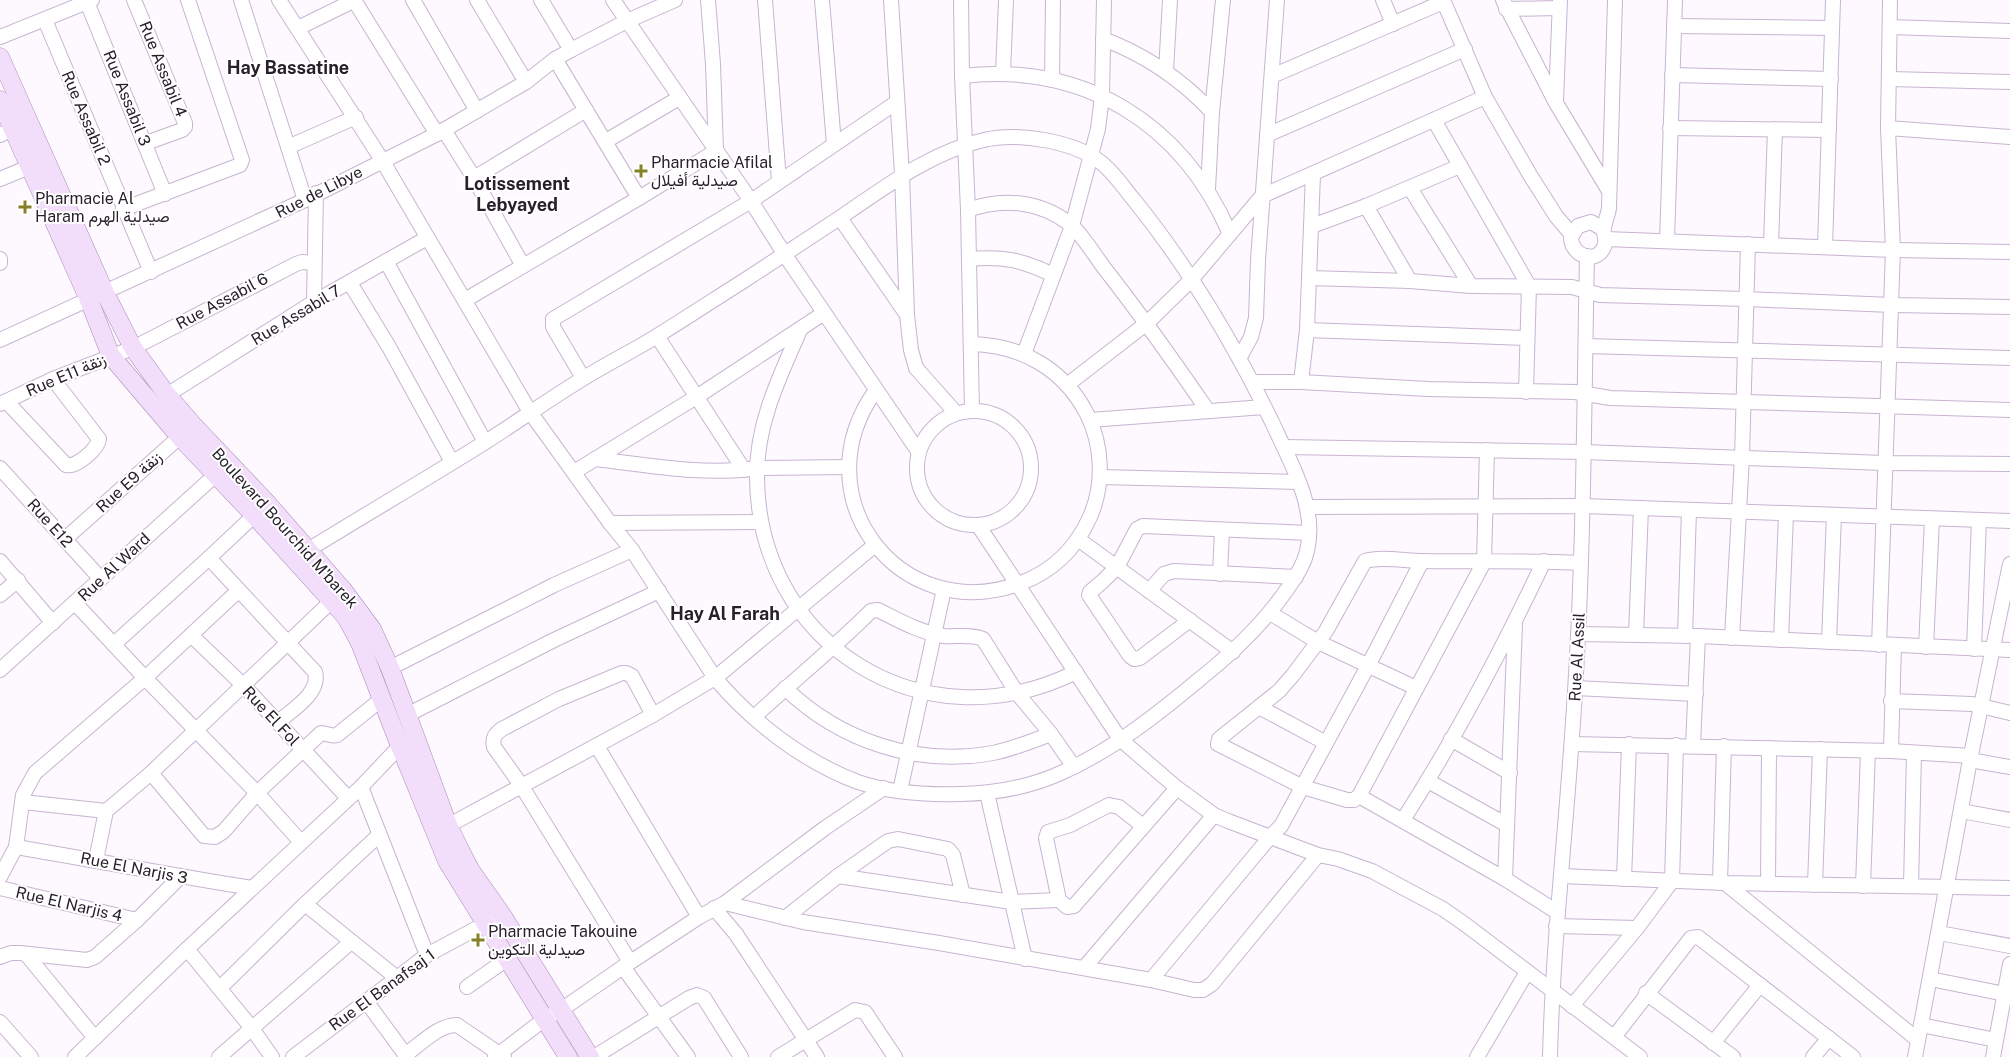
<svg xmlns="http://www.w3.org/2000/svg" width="2010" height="1057" font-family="'Public Sans',Vazirmatn,sans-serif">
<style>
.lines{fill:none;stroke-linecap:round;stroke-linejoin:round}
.minor-casing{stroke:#c8b4d1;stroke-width:16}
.major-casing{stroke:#a68cb1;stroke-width:19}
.minor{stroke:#fff;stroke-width:14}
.major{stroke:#f2ddfb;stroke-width:18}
.poi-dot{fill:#868027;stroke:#fff;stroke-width:2}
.labels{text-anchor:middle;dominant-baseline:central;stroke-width:4;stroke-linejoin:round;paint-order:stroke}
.street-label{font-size:16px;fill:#28202b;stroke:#fff}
.poi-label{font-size:16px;fill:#28202b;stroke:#fff;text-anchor:start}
.neighbourhood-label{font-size:18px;font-weight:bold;fill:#28202b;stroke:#fff}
</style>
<rect width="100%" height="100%" fill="#fdf9ff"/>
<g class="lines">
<g class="minor-casing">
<g id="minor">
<polyline points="134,0 185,123 185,127 182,130 146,143"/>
<polyline points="241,0 305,200"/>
<path d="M279 0 382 160 530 412 610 523 632 550 715 678C752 722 804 762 858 782 890 793 927 795 961 794 996 793 1031 787 1063 772 1114 749 1159 713 1201 678 1235 651 1264 623 1288 588 1296 576 1304 565 1307 551 1310 538 1310 522 1307 509 1303 484 1283 446 1272 422 1234 344 1189 268 1134 200 1123 187 1113 171 1099 161 1072 141 1020 133 988 139 932 151 888 185 841 217 809 238 777 259 745 280 715 299 686 318 657 336 633 351 608 363 584 378 551 398 520 420 487 441 428 478 368 513 308 550"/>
<polyline points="354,0 437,134"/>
<polyline points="413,0 477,111"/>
<polyline points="477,0 526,82"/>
<polyline points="541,0 571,50"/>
<polyline points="613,0 751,201 785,255 918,451"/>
<polyline points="765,0 779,181"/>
<polyline points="822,0 834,144"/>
<polyline points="891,0 902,174 907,315 911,350 916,368 956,413"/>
<polyline points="961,0 962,76 968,210 972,411"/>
<polyline points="1383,0 1393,24"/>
<polyline points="1443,0 1485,97 1530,175 1556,216 1572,235"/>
<polyline points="1503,0 1556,103 1609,191"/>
<polyline points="87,2 165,194"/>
<polyline points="1506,9 1559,8"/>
<polyline points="45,20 151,272"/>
<polyline points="1674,26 1832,28"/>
<polyline points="1890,27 2010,31"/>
<polyline points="298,28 355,0"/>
<polyline points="0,37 92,0"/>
<path d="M1103 39C1146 55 1181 79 1212 112"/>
<polyline points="555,59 639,198"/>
<polyline points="1166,71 1170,0"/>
<polyline points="1003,73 1006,0"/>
<polyline points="1672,75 1831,79"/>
<path d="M962 76C1084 62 1182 123 1230 234"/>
<polyline points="1272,76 1443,2"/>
<polyline points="1889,79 2010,82"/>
<polyline points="1052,80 1053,0"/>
<polyline points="1556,102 1560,0"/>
<polyline points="1434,120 1529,286 1526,392"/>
<polyline points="1670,128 1829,130"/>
<polyline points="1888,128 2010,137"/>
<polyline points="444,130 474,178 523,266"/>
<polyline points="0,135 12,129"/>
<polyline points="1267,135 1465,49"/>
<polyline points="606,141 679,98"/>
<polyline points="288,147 356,117"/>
<polyline points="474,178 586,110"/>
<polyline points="0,179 39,163"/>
<polyline points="1410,188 1471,286"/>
<polyline points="1208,189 1212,112 1223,0"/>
<polyline points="1366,206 1410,281"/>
<polyline points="123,209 240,165 242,160 188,0"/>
<path d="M968 210C1003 197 1040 201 1070 224 1082 234 1095 256 1105 269 1141 315 1175 363 1208 411"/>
<polyline points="840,218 907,315"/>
<polyline points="1312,226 1366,206 1460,166"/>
<path d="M1603 229 1591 222 1578 226 1571 237C1571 256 1596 265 1604 247 1608 239 1602 233 1604 228 1605 221 1608 215 1609 208L1615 0"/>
<polyline points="1606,239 1893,250 2010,252"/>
<polyline points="1667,240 1675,0"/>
<polyline points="1771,245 1775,129"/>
<polyline points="1825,247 1833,0"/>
<polyline points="0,259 0,263"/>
<path d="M969 259C1003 256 1023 260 1053 275"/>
<polyline points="386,261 485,442"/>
<polyline points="1309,278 1410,281 1471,286 1572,287 1600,295 1746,299 1892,305 2010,307"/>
<polyline points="350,283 389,347 452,462"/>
<polyline points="465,300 639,198 716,151 713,64 708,0"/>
<polyline points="314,302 316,193"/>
<path d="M800 330C780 376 757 422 757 474 756 644 923 748 1076 672"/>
<polyline points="1307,330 1527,338"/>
<polyline points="657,336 744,470"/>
<polyline points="0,340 305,200 437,134 526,82 555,59 571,50 627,21 675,0"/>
<polyline points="1586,346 2010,358"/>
<polyline points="1024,354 1072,226 1098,129 1102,96 1104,0"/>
<polyline points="1240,357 1251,337 1256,318 1258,260 1277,0"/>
<polyline points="583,378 553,327 553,319 751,201 897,102"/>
<polyline points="1253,382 1301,382 1428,389 1575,392 1610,398 2010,410"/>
<polyline points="1301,382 1307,330 1313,174"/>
<polyline points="1067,385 1147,323 1191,280 1262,196 1485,97"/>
<path d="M876 390C799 496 900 628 1021 583 1053 571 1076 548 1090 517 1104 485 1103 446 1087 414 1064 369 1021 345 971 344"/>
<polyline points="167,395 314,302 427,238"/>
<path d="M6 401 66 465C76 468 98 449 99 439L53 379"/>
<polyline points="0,404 53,379 133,348 296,264 302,262 314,263"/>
<circle cx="974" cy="468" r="57"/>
<polyline points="1090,420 1264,407"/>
<polyline points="1284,447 1584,452 1884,463 2010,464"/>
<path d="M1487 450 1484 562 1359 796 1354 800H1347L1303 787 1218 744 1219 739 1279 691 1293 675 1326 631 1365 561C1380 556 1406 561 1423 561 1475 562 1528 560 1580 563"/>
<path d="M595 459C648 465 703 476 757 468L848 467"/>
<polyline points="0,468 100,578"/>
<polyline points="574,472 698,396 824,313"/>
<polyline points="1100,477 1298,482"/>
<polyline points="1307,507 1583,506 2010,521"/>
<polyline points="610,523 761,522"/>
<polyline points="978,525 1120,739 1177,788 1214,815 1228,821 1318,855 1338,859 1372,871 1443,909 1466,925 1640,1057"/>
<polyline points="65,539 193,425"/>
<polyline points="1078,539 1233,652"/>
<path d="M209 558 315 672C321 693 292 710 278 722"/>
<polyline points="0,561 53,623"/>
<polyline points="1220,574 1222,530"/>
<polyline points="1149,591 1164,574 1174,571 1296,577"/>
<polyline points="0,595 18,580"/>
<polyline points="75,603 145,678 257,793 301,842"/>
<polyline points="1270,613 1318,642 1416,688"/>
<polyline points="1190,620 1140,658 1134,659 1130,656 1089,595 1090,592 1102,582 1117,567 1137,529 1143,526 1309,533"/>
<polyline points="1578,634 1698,636 2010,650"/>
<polyline points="1636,635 1641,508"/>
<polyline points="192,636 244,686 348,798"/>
<polyline points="1685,636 1689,510"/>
<polyline points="1732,638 1742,457 1748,244"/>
<polyline points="1781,640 1786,514"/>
<polyline points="1829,642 1834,515"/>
<polyline points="114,644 209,558 261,509"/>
<polyline points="1879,645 1893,250 1888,128 1890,0"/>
<polyline points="1926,647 1932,519"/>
<polyline points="1974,649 1979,520"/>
<polyline points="390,668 554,585 632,550"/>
<polyline points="0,670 222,469"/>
<path d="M785 688C840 741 917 767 993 753 1013 749 1032 741 1051 734"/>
<polyline points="1576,688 1696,694"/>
<polyline points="1891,701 1972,704 2010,713"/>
<polyline points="1259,707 1326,743"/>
<polyline points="407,715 554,640 659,591"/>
<path d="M754 717C793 681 834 648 871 611L878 610C900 621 919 632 944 636 956 637 972 634 983 639L1017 693 1051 734 1074 767"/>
<polyline points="1451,739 1510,773"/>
<polyline points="1572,744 1891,751 1971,756"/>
<polyline points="1693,745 1698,636"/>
<polyline points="597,746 699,917"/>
<polyline points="1891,751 1894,645"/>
<polyline points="1970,760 2010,767"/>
<path d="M151 773 204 836 215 837 224 831 257 793 321 733C327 733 331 737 337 735L383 698"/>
<polyline points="1428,781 1507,825"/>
<polyline points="361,787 427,955"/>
<polyline points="900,791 944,589"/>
<polyline points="987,793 1025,959"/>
<polyline points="1359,796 1505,879 1557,912"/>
<polyline points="23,802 106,811"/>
<polyline points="1961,811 2010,820"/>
<path d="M1403 820C1456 737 1502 650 1544 561"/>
<polyline points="1143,826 1119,807 1109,805 1070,825 1048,832 1046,838 1059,900 1067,907 1074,906 1177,788"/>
<polyline points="440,830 653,715 715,678 875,545"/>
<path d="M16 847C95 860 173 876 252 888"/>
<polyline points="96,860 106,811 151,773 339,594"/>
<polyline points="838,876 1012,902 1059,900"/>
<polyline points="1562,876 1725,883 2010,888"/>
<polyline points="0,877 16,847 23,795 35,773 145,678 238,591"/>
<polyline points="1505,879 1515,625"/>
<polyline points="1624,879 1629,744"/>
<polyline points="1720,883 1724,746"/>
<polyline points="1725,883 1918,1040"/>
<polyline points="1768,884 1769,748"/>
<polyline points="1815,885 1820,749"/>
<polyline points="1863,886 1868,751"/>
<polyline points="1911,886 1914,753"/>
<polyline points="0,888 137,920"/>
<polyline points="725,903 803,922 939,943 1151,980 1194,990 1203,990 1212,984 1318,855"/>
<polyline points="305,904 397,978"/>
<polyline points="714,908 736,934 817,1057"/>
<polyline points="785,918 838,876 888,841 898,839 948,849 953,855 963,895"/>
<polyline points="1556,926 1637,928"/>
<polyline points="1939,933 2010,946"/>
<polyline points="187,949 251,1027 272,1057"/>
<polyline points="26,954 95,1038"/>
<polyline points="0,957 11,953 20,953 87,960 95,957 137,920 180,877"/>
<path d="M630 962 521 785 494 747C492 738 495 734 502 729L559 699 622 673H626L632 676 653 715"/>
<polyline points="623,967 688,1057"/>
<polyline points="1084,968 1214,815"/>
<polyline points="1930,979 2005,994"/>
<polyline points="1151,980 1270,837 1281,826 1368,666 1422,561"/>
<polyline points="467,987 507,959"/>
<polyline points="220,988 305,904 379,835"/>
<polyline points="1646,993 1733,1057"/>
<polyline points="366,1001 407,1057"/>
<polyline points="1572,1006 1637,928 1672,881 1676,745"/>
<polyline points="0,1022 31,1057"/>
<polyline points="1921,1025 1996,1040"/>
<polyline points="1614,1037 1691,938 1698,937 1853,1057"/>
<polyline points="1713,1043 1760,985"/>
<path d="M405 1055C421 1044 438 1025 457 1025L504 1057"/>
<polyline points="75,1057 187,949 361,787 400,746 408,741"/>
<polyline points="219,1057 351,942"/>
<polyline points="293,1057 427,955 494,919"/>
<polyline points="495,1057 546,1018 561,1010 623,967 699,917 725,903 825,828 884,788"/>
<polyline points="594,1057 689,998 697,995 704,998 741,1057"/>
<polyline points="778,1057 855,1010 865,1012 895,1057"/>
<polyline points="1477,1057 1527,972"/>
<path d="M1550 1057C1553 935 1568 813 1575 691 1584 547 1584 402 1587 256"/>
<polyline points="1813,1057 1829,1038"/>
<polyline points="1915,1057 1970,760 2010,564"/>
<polyline points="1993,1057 2010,964"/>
</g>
</g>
<g class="major-casing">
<g id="major">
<polyline points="0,57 105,293 133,348 167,395 193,425 267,503 343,590 372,629 390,668 448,825 461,852 471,871 502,915 590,1057"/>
<polyline points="0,100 89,300 111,356 180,437 254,515 346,617 360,643 400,746 447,861 568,1057"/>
</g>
</g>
<use href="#minor" class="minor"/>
<use href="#major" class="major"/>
</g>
<g class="poi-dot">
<path d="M638.5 163.5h5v5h5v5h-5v5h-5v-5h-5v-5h5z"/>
<path d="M22.5 199.5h5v5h5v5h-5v5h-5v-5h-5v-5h5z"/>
<path d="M475.5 932.5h5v5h5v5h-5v5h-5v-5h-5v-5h5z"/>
</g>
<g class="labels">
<g class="street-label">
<text transform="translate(163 69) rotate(68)">Rue Assabil 4</text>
<text transform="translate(127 98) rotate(68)">Rue Assabil 3</text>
<text transform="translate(86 118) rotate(67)">Rue Assabil 2</text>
<text transform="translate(319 192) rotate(-27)">Rue de Libye</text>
<text transform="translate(222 301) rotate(-28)">Rue Assabil 6</text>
<text transform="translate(296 315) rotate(-31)">Rue Assabil 7</text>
<text transform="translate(66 375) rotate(-23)">Rue E11 زنقة</text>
<text transform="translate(129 482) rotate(-42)">Rue E9 زنقة</text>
<text transform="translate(50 523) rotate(48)">Rue E12</text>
<text transform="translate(285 528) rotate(48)">Boulevard Bourchid M'barek</text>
<text transform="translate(114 567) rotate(-43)">Rue Al Ward</text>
<text transform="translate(1577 657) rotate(-87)">Rue Al Assil</text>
<text transform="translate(271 716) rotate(47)">Rue El Fol</text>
<text transform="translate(134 868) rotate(11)">Rue El Narjis 3</text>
<text transform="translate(69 904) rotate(13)">Rue El Narjis 4</text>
<text transform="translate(382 990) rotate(-36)">Rue El Banafsaj 1</text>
</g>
<g class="poi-label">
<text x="651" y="162">Pharmacie Afilal<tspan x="651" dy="18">صيدلية أفيلال</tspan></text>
<text x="35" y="198">Pharmacie Al<tspan x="35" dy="18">Haram صيدلية الهرم</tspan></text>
<text x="488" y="931">Pharmacie Takouine<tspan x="488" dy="18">صيدلية التكوين</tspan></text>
</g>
<g class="neighbourhood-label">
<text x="288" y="67">Hay Bassatine</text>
<text x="517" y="183">Lotissement<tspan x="517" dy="21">Lebyayed</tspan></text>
<text x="725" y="613">Hay Al Farah</text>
</g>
</g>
</svg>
